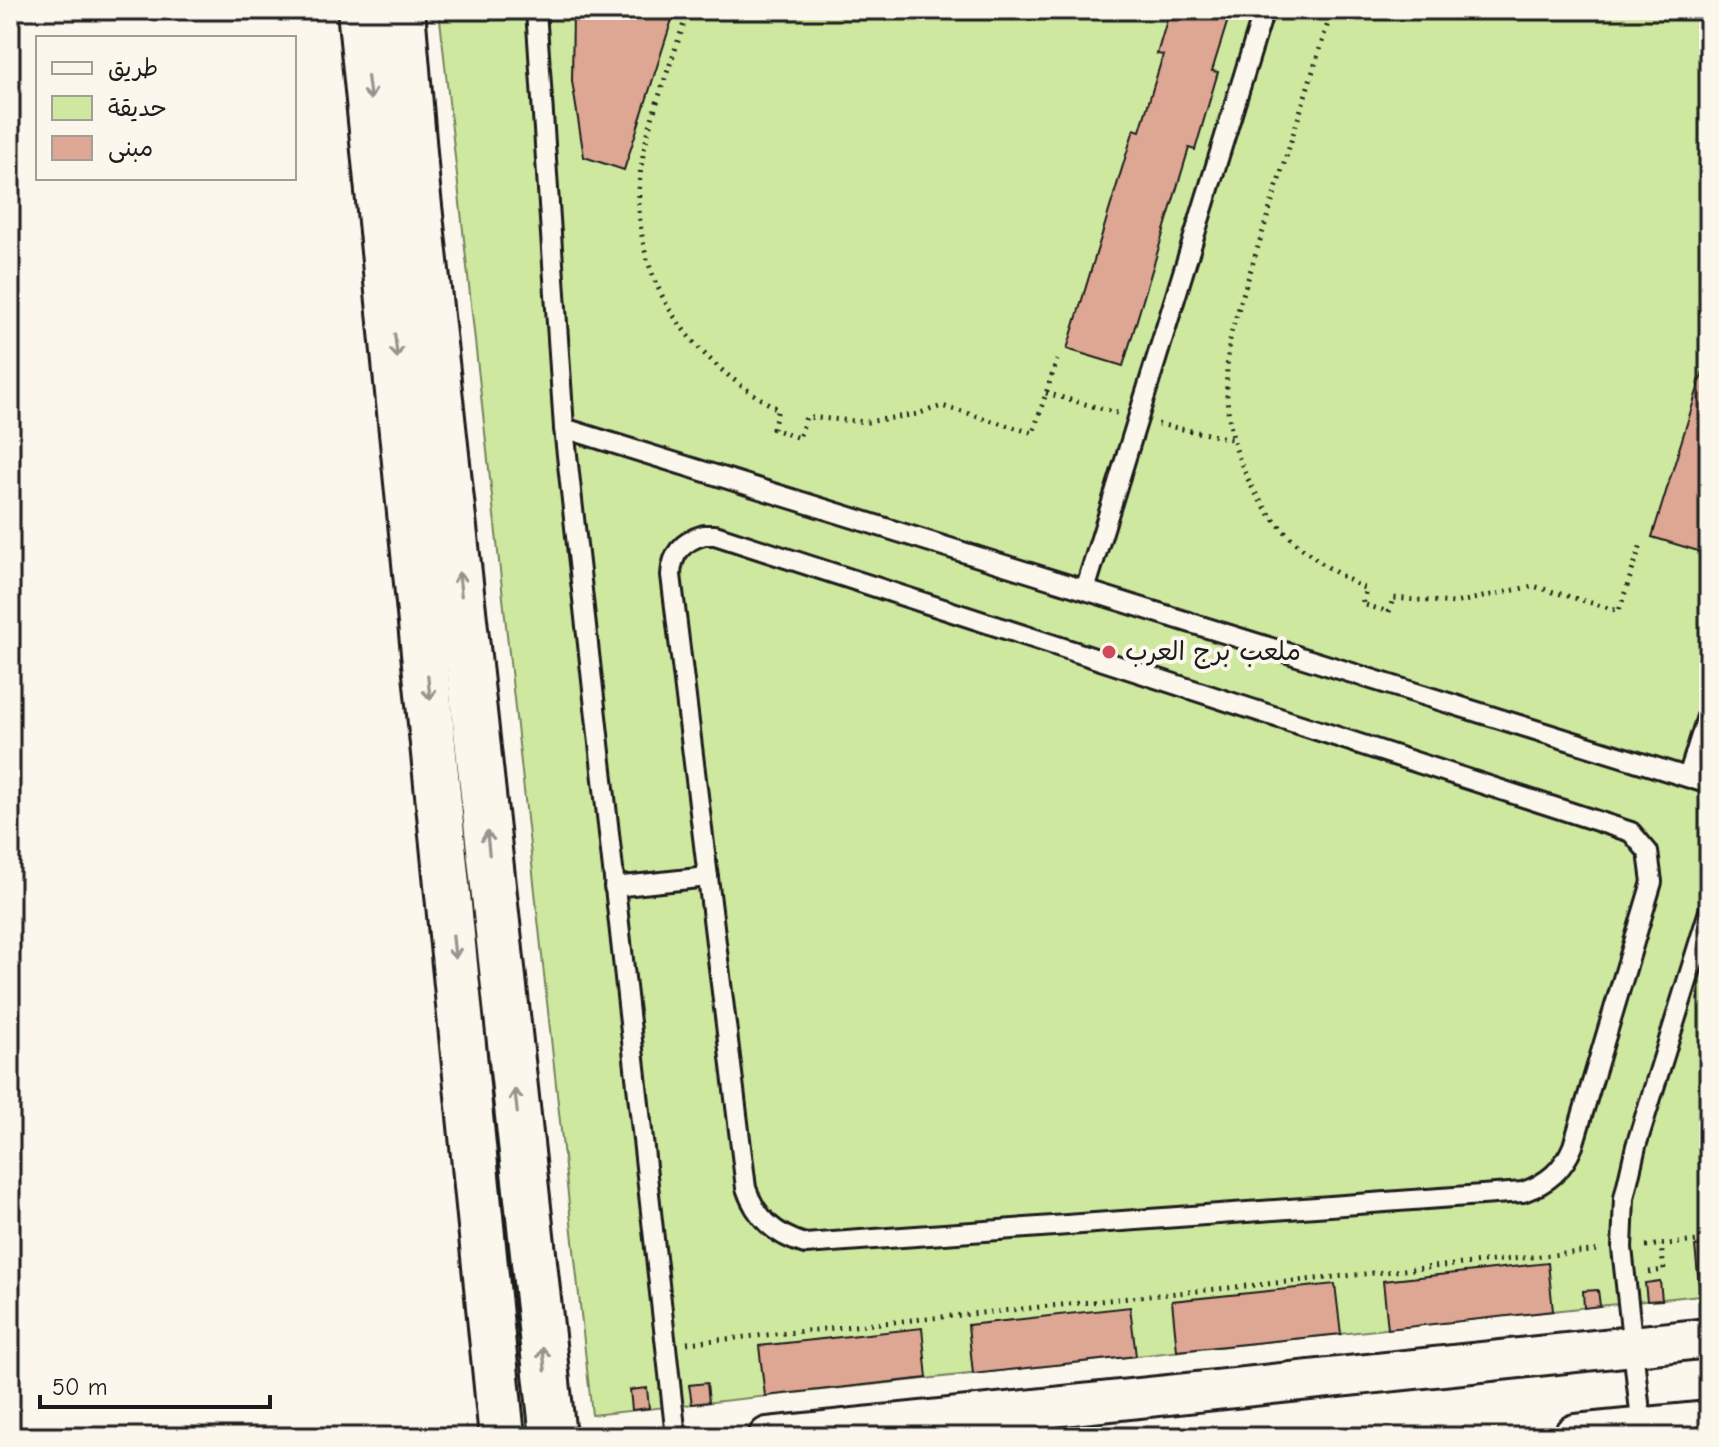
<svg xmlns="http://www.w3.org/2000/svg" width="1719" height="1447" font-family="'Comic Neue','Playpen Sans Arabic',sans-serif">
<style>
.green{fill:#cee99f;stroke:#75825e;stroke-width:2}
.building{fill:#dda793;stroke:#1c1c1c;stroke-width:2}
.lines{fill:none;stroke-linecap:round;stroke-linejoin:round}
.service-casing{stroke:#1c1c1c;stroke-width:24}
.minor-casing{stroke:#1c1c1c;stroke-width:44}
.tertiary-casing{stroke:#1c1c1c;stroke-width:50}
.path{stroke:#1c1c1c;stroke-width:5;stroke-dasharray:2 6;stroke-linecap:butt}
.service{stroke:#fbf7ec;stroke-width:18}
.minor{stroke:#fbf7ec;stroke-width:38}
.tertiary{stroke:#fbf7ec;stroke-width:44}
.oneway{stroke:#97948e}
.poi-dot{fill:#d1495b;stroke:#fbf7ec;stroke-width:3}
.labels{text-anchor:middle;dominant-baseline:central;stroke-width:8;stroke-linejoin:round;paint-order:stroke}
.poi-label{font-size:26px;fill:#1c1c1c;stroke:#fbf7ec;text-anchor:start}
</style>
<rect width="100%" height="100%" fill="#fbf7ec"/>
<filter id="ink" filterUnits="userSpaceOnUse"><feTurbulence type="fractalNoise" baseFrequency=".0125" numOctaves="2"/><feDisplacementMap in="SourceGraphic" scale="16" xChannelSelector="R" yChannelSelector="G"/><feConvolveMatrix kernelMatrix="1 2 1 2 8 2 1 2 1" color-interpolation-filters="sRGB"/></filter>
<g filter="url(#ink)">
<polygon class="green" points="439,10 1709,10 1709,1294 592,1415"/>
<g class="building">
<polygon points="573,10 675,10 624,170 584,157 572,81"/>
<polygon points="1170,10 1231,10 1212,71 1218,72 1195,150 1189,148 1123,366 1067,349 1134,129 1140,131 1163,55 1157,54"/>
<polygon points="1709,352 1709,550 1708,554 1652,537"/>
<polygon points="1709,1244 1709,1294 1700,1295 1695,1246"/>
<polygon points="1548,1263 1553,1311 1388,1329 1383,1281"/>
<polygon points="1660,1281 1662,1300 1647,1301 1645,1283"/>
<polygon points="1335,1284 1341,1334 1177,1351 1172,1301"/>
<polygon points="1598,1290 1600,1306 1584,1308 1583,1291"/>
<polygon points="1130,1307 1136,1356 973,1374 968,1325"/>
<polygon points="922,1328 927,1378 765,1396 759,1346"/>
<polygon points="707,1383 709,1402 692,1404 689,1385"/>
<polygon points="647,1388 649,1408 632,1410 630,1390"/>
</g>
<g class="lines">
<g class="service-casing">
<g id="service">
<polyline points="536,10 564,428 676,1437"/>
<polyline points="564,428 1709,784"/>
<path d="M704 535H715L1631 832 1648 852 1652 882 1573 1146C1563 1170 1548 1183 1523 1192L805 1244C775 1235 756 1218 746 1188L671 575C672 553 683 541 704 535Z"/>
<polyline points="1085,590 1264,10"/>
<polyline points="1688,777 1709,710"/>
<polyline points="614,887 708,877"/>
<polyline points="1642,1430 1622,1248 1624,1198 1636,1146 1709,911"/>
</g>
</g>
<g class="minor-casing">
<polyline id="minor" points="768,1437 1709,1338"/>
</g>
<g class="tertiary-casing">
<g id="tertiary">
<polyline points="360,10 502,1437"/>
<polyline points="402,10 417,188 553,1437"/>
<polyline points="1576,1437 1709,1424"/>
</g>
</g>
<g class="path">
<path d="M688 10C674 58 650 112 642 161 624 272 685 357 778 409L773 429 799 438 806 417 867 422 917 414 942 406 1033 433 1057 360"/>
<path d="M1332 10 1231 333C1211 451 1260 537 1366 589L1362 604 1389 612 1393 598 1455 603 1533 586 1619 611 1642 541"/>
<polyline points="1046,393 1117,413"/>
<polyline points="1158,424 1231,439"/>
<polyline points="1646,1246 1709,1240"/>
<polyline points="1649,1272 1664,1270 1661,1245"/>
<polyline points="687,1343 1600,1250"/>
</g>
<use href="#service" class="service"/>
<use href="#minor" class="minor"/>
<use href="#tertiary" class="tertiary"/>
</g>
<defs><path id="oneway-shaft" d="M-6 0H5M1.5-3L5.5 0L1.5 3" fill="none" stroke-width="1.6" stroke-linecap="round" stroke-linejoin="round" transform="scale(2)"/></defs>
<g class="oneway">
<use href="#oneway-shaft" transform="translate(369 88) rotate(83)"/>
<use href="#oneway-shaft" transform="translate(396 346) rotate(84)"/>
<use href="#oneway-shaft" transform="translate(460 584) rotate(-96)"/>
<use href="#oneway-shaft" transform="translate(429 688) rotate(84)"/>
<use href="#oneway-shaft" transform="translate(488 843) rotate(-96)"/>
<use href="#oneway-shaft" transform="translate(454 947) rotate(84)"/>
<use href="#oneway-shaft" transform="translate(516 1101) rotate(-96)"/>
<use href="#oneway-shaft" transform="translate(544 1359) rotate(-96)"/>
</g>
</g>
<circle class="poi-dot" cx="1109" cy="652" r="8"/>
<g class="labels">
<g class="poi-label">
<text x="1125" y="652">ملعب برج العرب</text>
</g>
</g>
<rect width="1719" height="1447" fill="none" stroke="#fbf7ec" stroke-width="40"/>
<rect x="20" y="20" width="1679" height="1407" fill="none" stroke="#1c1c1c" stroke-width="3" filter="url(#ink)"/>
<rect x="36" y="36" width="260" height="144" fill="#fbf7ec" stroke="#a29f99" stroke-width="2"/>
<rect x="52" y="62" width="40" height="12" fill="#fbf7ec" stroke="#a29f99" stroke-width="2"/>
<text x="108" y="76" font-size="24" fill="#1c1c1c">طريق</text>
<rect x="52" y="96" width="40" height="24" fill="#cee99f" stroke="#a29f99" stroke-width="2"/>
<text x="108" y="116" font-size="24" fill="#1c1c1c">حديقة</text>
<rect x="52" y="136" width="40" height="24" fill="#dda793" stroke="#a29f99" stroke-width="2"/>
<text x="108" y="156" font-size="24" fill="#1c1c1c">مبنى</text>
<path d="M40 1395v12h230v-12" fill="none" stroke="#1c1c1c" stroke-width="4"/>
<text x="52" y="1395" font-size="24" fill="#1c1c1c" stroke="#fbf7ec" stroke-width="6" paint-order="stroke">50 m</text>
</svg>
